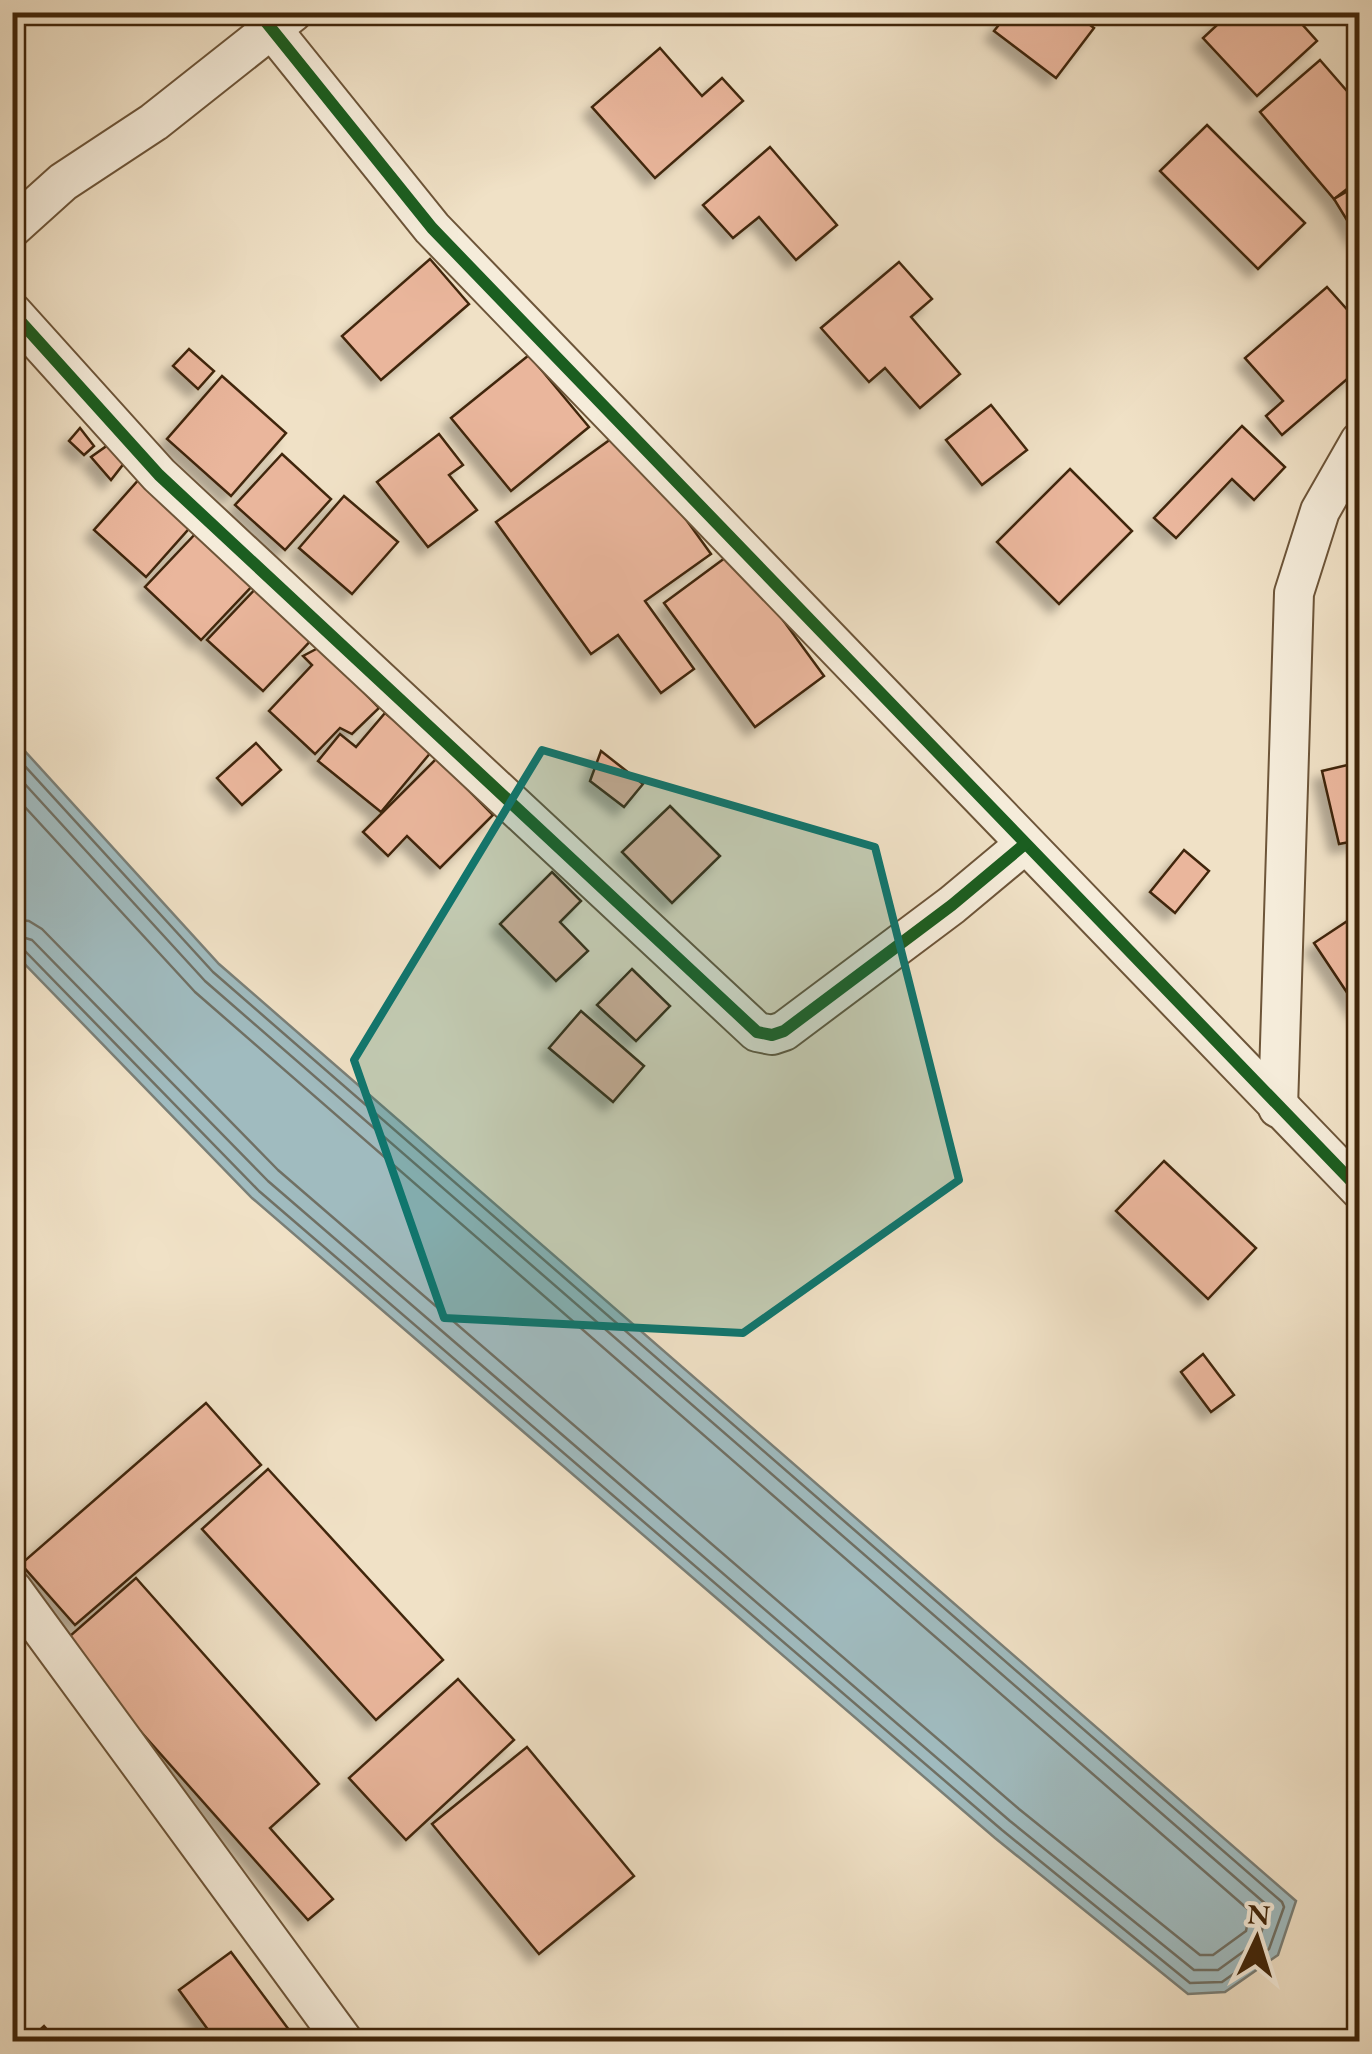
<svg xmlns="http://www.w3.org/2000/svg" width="1372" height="2054" font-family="'EB Garamond',serif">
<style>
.water{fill:#a0bbbf;stroke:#7a7f77;stroke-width:2.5}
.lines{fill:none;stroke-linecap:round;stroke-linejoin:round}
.shore{stroke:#707064;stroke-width:2.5}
.building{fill:#eab69c;stroke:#41260a;stroke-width:2.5;filter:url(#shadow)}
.minor-casing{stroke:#6d5539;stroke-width:42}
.minor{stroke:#f5ecda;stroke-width:38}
.cycleway-casing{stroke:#f5ecda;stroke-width:19}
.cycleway{stroke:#1b5e20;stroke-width:12}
.marked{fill:#0f766e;fill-opacity:0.2;stroke:#0f766e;stroke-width:8;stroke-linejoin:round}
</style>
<defs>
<filter id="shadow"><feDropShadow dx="-9" dy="9" stdDeviation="5" flood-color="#0004"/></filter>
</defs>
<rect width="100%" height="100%" fill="#f0e1c6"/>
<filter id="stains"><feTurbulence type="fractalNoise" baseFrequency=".002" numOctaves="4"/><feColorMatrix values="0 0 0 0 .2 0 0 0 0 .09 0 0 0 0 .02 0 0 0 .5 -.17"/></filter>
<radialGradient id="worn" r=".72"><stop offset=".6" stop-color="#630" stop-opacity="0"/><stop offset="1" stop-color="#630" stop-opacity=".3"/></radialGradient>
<polygon class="water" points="12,737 219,964 1296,1901 1278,1955 1225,1992 1188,1994 995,1838 252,1198 13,952"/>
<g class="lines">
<g class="shore">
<polyline points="12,752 213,972 1282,1902 1284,1907 1269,1949 1222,1982 1190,1983 1002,1830 259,1191 24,950 12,946"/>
<polyline points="12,770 205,981 1268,1906 1269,1911 1258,1941 1218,1970 1194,1970 1010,1821 268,1181 32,940 12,934"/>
<polyline points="12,793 195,992 1250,1911 1246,1931 1213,1955 1200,1955 1019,1809 278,1170 42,929 29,921 12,919"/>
</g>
</g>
<g class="building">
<polygon points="1009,12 1081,12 1078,16 1094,28 1056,78 994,31"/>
<polygon points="1231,12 1291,12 1317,41 1257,96 1203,38"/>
<polygon points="660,48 702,96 722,78 743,101 655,178 592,107"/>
<polygon points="1320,60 1360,106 1360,179 1334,199 1260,112"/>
<polygon points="1207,125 1305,223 1258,269 1160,171"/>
<polygon points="770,147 837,225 796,260 759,217 733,238 703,205"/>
<polygon points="1360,184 1360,237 1358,238 1334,199"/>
<polygon points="430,259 469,304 381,380 342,336"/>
<polygon points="899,262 932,299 911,317 960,374 920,408 885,368 869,382 821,328"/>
<polygon points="1327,287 1360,324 1360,368 1282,435 1266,416 1283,401 1245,358"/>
<polygon points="189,349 214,371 198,389 173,366"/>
<polygon points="529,355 589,427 511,491 451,418"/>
<polygon points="222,376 286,433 231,496 167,439"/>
<polygon points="991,405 1027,450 982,485 946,440"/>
<polygon points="1242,426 1285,467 1254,500 1232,479 1176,538 1154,518"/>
<polygon points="80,428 94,446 84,455 69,441"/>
<polygon points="622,431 711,554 645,601 694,669 661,693 618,635 591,654 496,522"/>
<polygon points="439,434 463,465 449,475 477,510 428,547 377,482"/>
<polygon points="108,445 125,462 111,480 91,457"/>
<polygon points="282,454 331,499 285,550 235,505"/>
<polygon points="1070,469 1132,531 1059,604 997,542"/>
<polygon points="141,477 194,523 146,577 94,530"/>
<polygon points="344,496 398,542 352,594 299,548"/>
<polygon points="198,531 254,584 201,640 145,587"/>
<polygon points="733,552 824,676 755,727 664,603"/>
<polygon points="261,583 316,635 263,691 207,640"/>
<polygon points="320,647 379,708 352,734 340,728 315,754 269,711 312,665 303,656"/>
<polygon points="385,713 432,751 381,812 318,761 340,734 356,747"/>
<polygon points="256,743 281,770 242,805 217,778"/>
<polygon points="601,751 643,784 624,807 590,781"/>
<polygon points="437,758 493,815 440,868 407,836 388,856 363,832"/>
<polygon points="1360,762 1360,840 1339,844 1322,771"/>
<polygon points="670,806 720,856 672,903 622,852"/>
<polygon points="1184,850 1209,871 1175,913 1150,892"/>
<polygon points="552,872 581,901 560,922 588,951 556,981 500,924"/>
<polygon points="1355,916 1360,922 1360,1012 1314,943"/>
<polygon points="632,969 670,1006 636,1041 597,1005"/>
<polygon points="581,1011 644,1066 613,1102 549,1048"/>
<polygon points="1164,1161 1256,1248 1208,1299 1116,1211"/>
<polygon points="1203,1354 1234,1395 1211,1412 1181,1372"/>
<polygon points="206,1403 261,1465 75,1625 21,1564"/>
<polygon points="268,1469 443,1660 376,1720 202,1529"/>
<polygon points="136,1578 319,1784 270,1828 333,1899 308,1920 62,1643"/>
<polygon points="458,1679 514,1740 406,1840 349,1778"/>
<polygon points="527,1747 634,1876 539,1954 432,1824"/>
<polygon points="231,1952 298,2042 217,2042 179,1990"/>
<polygon points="44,2026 58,2042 27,2042"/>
</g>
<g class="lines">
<g class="minor-casing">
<g id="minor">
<polyline points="258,12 432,228 1360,1190"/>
<polyline points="12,228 63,182 154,122 293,12"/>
<polyline points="12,312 159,475 757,1032 772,1035 784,1031 952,905 1025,844"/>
<polyline points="1278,1108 1294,593 1320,511 1360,441"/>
<polyline points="12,1589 344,2042"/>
</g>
</g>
<use href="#minor" class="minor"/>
<g class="cycleway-casing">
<g id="cycleway">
<polyline points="258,12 432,228 1360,1190"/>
<polyline points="12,312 159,475 757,1032 772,1035 784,1031 952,905 1025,844"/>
</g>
</g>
<use href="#cycleway" class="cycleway"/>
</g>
<path class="marked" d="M542 750 875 847 959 1180 743 1333 444 1318 354 1060Z"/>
<rect width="1372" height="2054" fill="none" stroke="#f0e1c6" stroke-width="50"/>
<rect x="15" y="15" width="1342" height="2024" fill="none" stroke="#41260a" stroke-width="5"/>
<rect x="25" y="25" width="1322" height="2004" fill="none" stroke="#41260a" stroke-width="2.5"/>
<g transform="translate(1257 1939) rotate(4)" stroke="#f5ecda" stroke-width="8" paint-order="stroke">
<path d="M0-8L18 38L0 25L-18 38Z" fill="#41260a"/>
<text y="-15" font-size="28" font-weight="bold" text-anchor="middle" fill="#41260a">N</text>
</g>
<rect width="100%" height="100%" filter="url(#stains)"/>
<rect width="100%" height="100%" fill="url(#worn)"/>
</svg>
